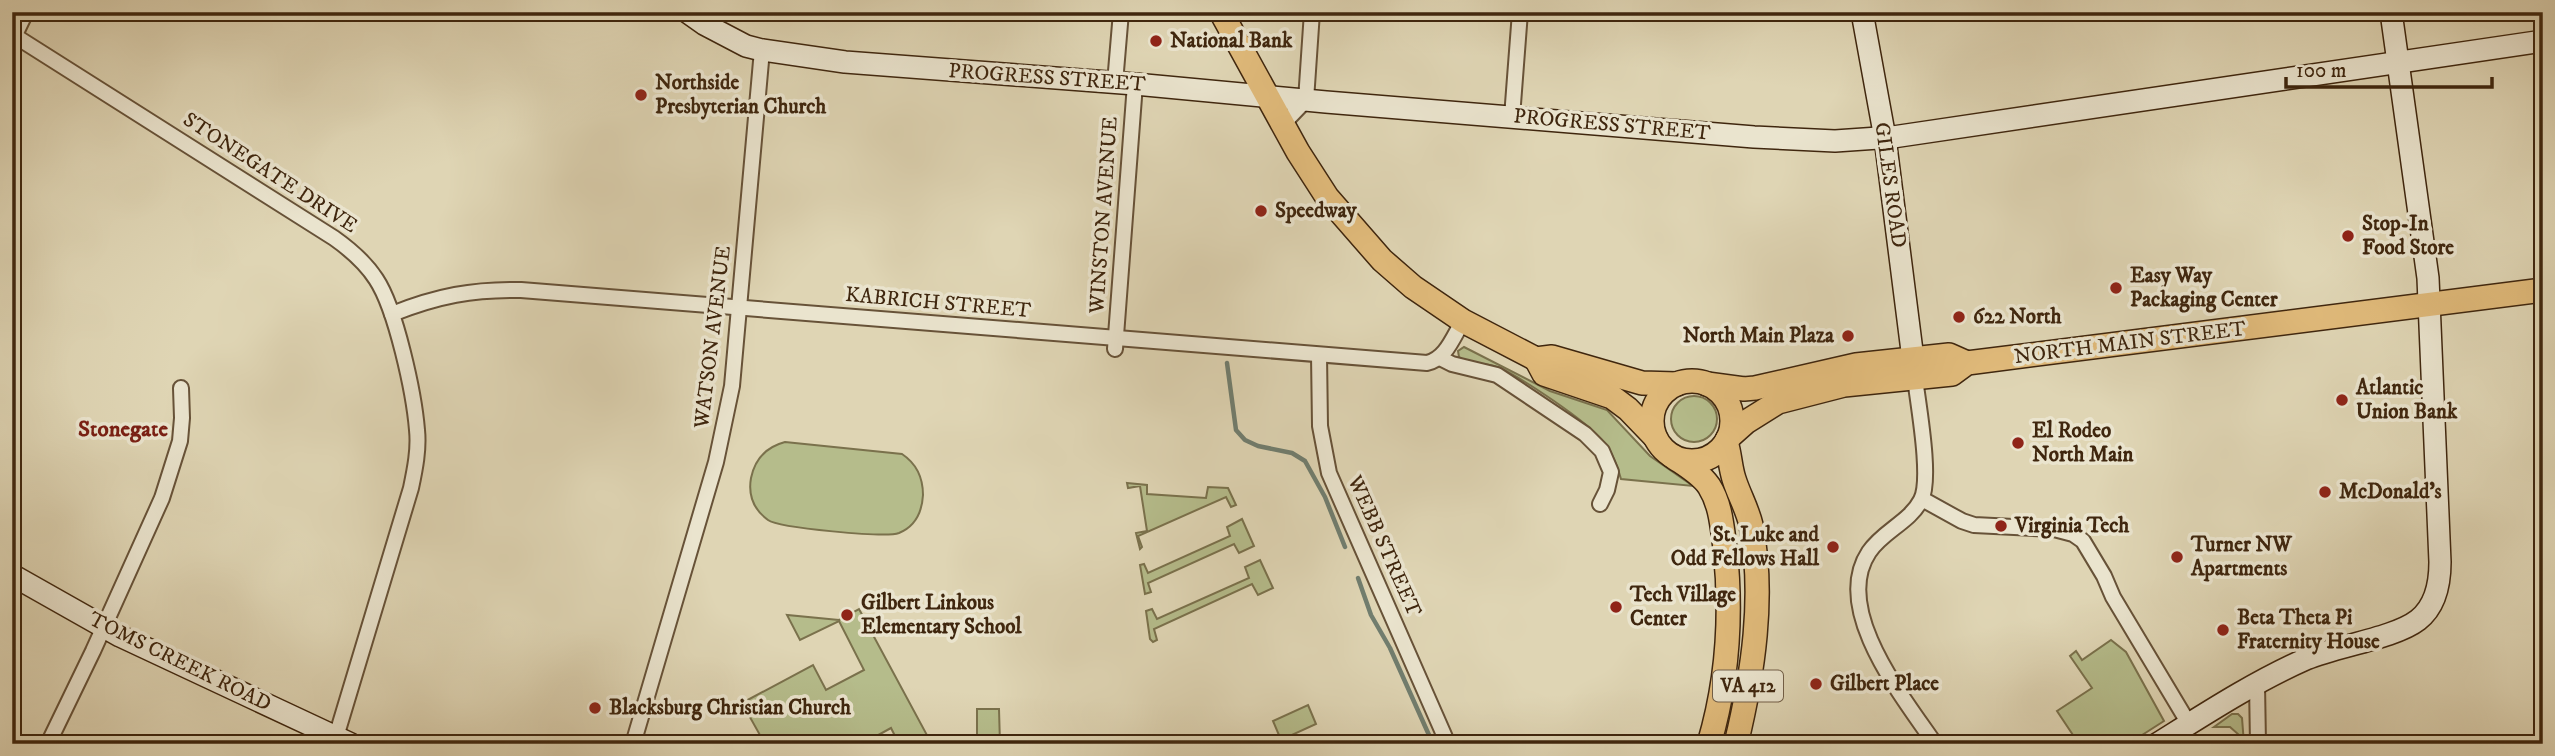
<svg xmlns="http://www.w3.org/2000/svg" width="2555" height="756" font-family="'IM FELL DW Pica',serif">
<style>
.green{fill:#b5bc8b;stroke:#7a714c;stroke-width:2}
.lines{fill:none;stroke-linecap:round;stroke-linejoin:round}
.stream{stroke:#717e6f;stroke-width:4.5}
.street-casing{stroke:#675238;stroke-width:18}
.secondary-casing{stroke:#3f260e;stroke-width:24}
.primary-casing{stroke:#3f260e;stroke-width:26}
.street{stroke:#eae4ce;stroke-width:14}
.secondary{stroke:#eae4ce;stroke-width:21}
.primary{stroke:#e0ba7a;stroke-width:23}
.poi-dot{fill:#8f2418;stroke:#eae4ce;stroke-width:2.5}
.labels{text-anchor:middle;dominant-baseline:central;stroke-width:7;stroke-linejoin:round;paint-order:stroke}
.shield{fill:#eae4ce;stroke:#725f48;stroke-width:2}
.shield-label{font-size:19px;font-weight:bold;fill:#3f260e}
.poi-label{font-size:21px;font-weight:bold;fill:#3f260e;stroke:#eae4ce;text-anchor:start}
.street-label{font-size:21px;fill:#3f260e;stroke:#eae4ce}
.neighbourhood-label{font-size:23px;font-weight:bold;fill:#7a1f14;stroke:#eae4ce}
</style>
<rect width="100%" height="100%" fill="#dfd5b4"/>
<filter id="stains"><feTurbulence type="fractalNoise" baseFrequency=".00286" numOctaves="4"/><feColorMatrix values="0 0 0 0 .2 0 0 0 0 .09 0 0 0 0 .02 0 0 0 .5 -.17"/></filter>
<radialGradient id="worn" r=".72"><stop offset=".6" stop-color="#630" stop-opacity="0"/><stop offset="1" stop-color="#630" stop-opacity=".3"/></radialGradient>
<g class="green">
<path d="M1464 347 1550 391 1607 410 1650 456 1693 486 1621 479C1617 465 1612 451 1602 440 1585 420 1525 380 1500 368 1488 362 1470 366 1459 357L1458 351Z"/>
<circle cx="1694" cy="419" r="23"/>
<path d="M785 442 902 454C917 464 923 477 923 495 922 512 916 526 899 533 886 538 779 528 768 520 753 509 748 495 751 478 755 459 766 447 785 442Z"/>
<polygon points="1127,483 1147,485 1147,494 1206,498 1208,487 1228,488 1236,505 1231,507 1226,497 1138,536 1142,547 1140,549 1136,533 1147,531 1140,486 1128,488"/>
<polygon points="1242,519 1254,546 1239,553 1234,544 1148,583 1151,592 1145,594 1140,565 1144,564 1148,573 1230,536 1227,527"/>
<polygon points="1260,560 1273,588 1258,595 1252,584 1154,629 1157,640 1153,642 1150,639 1146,611 1152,609 1157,619 1249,578 1245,567"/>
<polygon points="859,609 928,737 916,744 899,744 891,728 862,744 765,744 742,703 813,665 826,690 864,670 839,621 800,640 787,615 839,620"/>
<polygon points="2111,640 2126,652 2164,721 2128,744 2079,744 2057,711 2092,688 2070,656 2076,651 2082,660"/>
<polygon points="1308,705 1316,724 1281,740 1273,721"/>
<polygon points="977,709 999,709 1000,744 977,744"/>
<polygon points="2232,714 2238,714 2242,718 2244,744 2242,744 2238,734 2230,727 2214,727"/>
</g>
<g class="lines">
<g class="stream">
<polyline points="1227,363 1236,430 1245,440 1258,446 1292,453 1305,461 1325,497 1345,547"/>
<polyline points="1358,578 1371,615 1390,648 1433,744"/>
</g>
<g class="street-casing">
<g id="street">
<path d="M15 36 334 238C351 250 365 262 376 279 396 309 414 393 417 430 419 449 415 469 411 488L336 737"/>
<polyline points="12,41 26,12"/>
<polyline points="1115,83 1121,12"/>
<polyline points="1512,117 1520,12"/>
<polyline points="1283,124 1306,100 1312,12"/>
<path d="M392 314C437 296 473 289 521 290L1427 363C1446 359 1453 337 1463 321"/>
<polyline points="1115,349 1135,84"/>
<polyline points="1319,355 1320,426 1329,473 1448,744"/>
<polyline points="1440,358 1452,364 1497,375 1585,434 1602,451 1611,472 1607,490 1600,504"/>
<path d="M1915 378C1918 404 1932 479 1921 500 1910 522 1883 531 1869 552 1831 609 1903 697 1935 744"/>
<polyline points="1922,499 1962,521 1974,525 2054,529 2073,534 2083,541 2104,576 2113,597 2189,724"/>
<polyline points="2257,684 2258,744"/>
<polyline points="48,744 93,651 162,498 180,441 182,418 181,388"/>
<polyline points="633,744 716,462 732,386 762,50"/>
</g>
</g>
<g class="secondary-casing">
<g id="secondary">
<polyline points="687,12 704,24 746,46 762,50 845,62 1135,84 1326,102 1754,137 1835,141 1893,137 2543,41"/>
<polyline points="1862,12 1885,138 1913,359"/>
<polyline points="12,575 120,636 351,744"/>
<path d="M2157 744C2205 714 2254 682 2306 659 2336 646 2395 638 2418 620 2436 606 2440 584 2440 562L2428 278 2391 12"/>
</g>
</g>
<g class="primary-casing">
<g id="primary">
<polyline points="1221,12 1298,152 1327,197 1382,260 1413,287 1463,321 1536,359 1552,357 1642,383 1677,384"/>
<polyline points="1536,359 1544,374 1612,397 1628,409 1655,437"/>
<circle cx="1692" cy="421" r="40"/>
<polyline points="1707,384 1744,389 1755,388 1856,365 1949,355 1967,363"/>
<polyline points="1728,438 1746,422 1778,402 1844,385 1952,374 1967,363 2543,290"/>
<path d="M1726 442C1730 454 1730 467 1734 479 1739 495 1747 508 1751 525 1765 596 1753 674 1736 744"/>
<path d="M1672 456C1685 465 1700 473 1709 486 1721 505 1722 527 1725 548 1732 614 1728 680 1709 744"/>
</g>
</g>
<use href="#street" class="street"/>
<use href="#secondary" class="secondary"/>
<use href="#primary" class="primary"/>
</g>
<g class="poi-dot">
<circle cx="1156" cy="41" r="7"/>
<circle cx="641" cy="95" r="7"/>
<circle cx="1261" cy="211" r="7"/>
<circle cx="2348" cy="236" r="7"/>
<circle cx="2116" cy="288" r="7"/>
<circle cx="1959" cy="317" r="7"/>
<circle cx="1848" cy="336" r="7"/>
<circle cx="2342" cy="400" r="7"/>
<circle cx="2018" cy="443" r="7"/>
<circle cx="2325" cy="492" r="7"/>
<circle cx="2001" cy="526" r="7"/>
<circle cx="1833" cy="547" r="7"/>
<circle cx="2177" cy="557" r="7"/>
<circle cx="1616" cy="607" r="7"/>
<circle cx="847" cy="615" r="7"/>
<circle cx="2223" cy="630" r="7"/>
<circle cx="1816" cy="684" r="7"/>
<circle cx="595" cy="708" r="7"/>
</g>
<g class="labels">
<rect class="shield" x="1713" y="670.5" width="70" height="31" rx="5"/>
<g class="shield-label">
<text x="1748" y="686">VA 412</text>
</g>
<g class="poi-label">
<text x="1170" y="41">National Bank</text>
<text x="655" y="83">Northside<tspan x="655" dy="24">Presbyterian Church</tspan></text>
<text x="1275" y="211">Speedway</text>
<text x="2362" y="224">Stop-In<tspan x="2362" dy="24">Food Store</tspan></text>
<text x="2130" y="276">Easy Way<tspan x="2130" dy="24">Packaging Center</tspan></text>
<text x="1973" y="317">622 North</text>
<text x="1834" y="336" text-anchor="end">North Main Plaza</text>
<text x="2356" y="388">Atlantic<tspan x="2356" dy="24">Union Bank</tspan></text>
<text x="2032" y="431">El Rodeo<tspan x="2032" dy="24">North Main</tspan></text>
<text x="2339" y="492">McDonald's</text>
<text x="2015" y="526">Virginia Tech</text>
<text x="1819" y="535" text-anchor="end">St. Luke and<tspan x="1819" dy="24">Odd Fellows Hall</tspan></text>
<text x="2191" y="545">Turner NW<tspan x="2191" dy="24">Apartments</tspan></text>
<text x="1630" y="595">Tech Village<tspan x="1630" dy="24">Center</tspan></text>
<text x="861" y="603">Gilbert Linkous<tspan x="861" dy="24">Elementary School</tspan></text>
<text x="2237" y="618">Beta Theta Pi<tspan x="2237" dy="24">Fraternity House</tspan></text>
<text x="1830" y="684">Gilbert Place</text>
<text x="609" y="708">Blacksburg Christian Church</text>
</g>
<g class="street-label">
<text transform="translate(1047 78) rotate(4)">PROGRESS STREET</text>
<text transform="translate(1612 125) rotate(5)">PROGRESS STREET</text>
<text transform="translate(270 173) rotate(33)">STONEGATE DRIVE</text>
<text transform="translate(1890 185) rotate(82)">GILES ROAD</text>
<text transform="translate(1104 215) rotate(-86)">WINSTON AVENUE</text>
<text transform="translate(938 303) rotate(5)">KABRICH STREET</text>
<text transform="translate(713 337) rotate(-83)">WATSON AVENUE</text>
<text transform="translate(2130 343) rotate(-7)">NORTH MAIN STREET</text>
<text transform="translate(1384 546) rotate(66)">WEBB STREET</text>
<text transform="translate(180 662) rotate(26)">TOMS CREEK ROAD</text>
</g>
<g class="neighbourhood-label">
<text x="123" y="429">Stonegate</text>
</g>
</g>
<rect width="2555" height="756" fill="none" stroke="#dfd5b4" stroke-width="42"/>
<rect x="14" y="14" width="2527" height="728" fill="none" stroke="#3f260e" stroke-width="3.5"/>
<rect x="21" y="21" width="2513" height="714" fill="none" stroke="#3f260e" stroke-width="2"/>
<path d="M2286 77v10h206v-10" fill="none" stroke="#3f260e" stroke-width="3.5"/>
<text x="2296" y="77" font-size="21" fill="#3f260e" stroke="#eae4ce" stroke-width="5" paint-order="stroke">100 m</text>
<rect width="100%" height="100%" filter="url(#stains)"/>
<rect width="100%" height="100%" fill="url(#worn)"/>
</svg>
